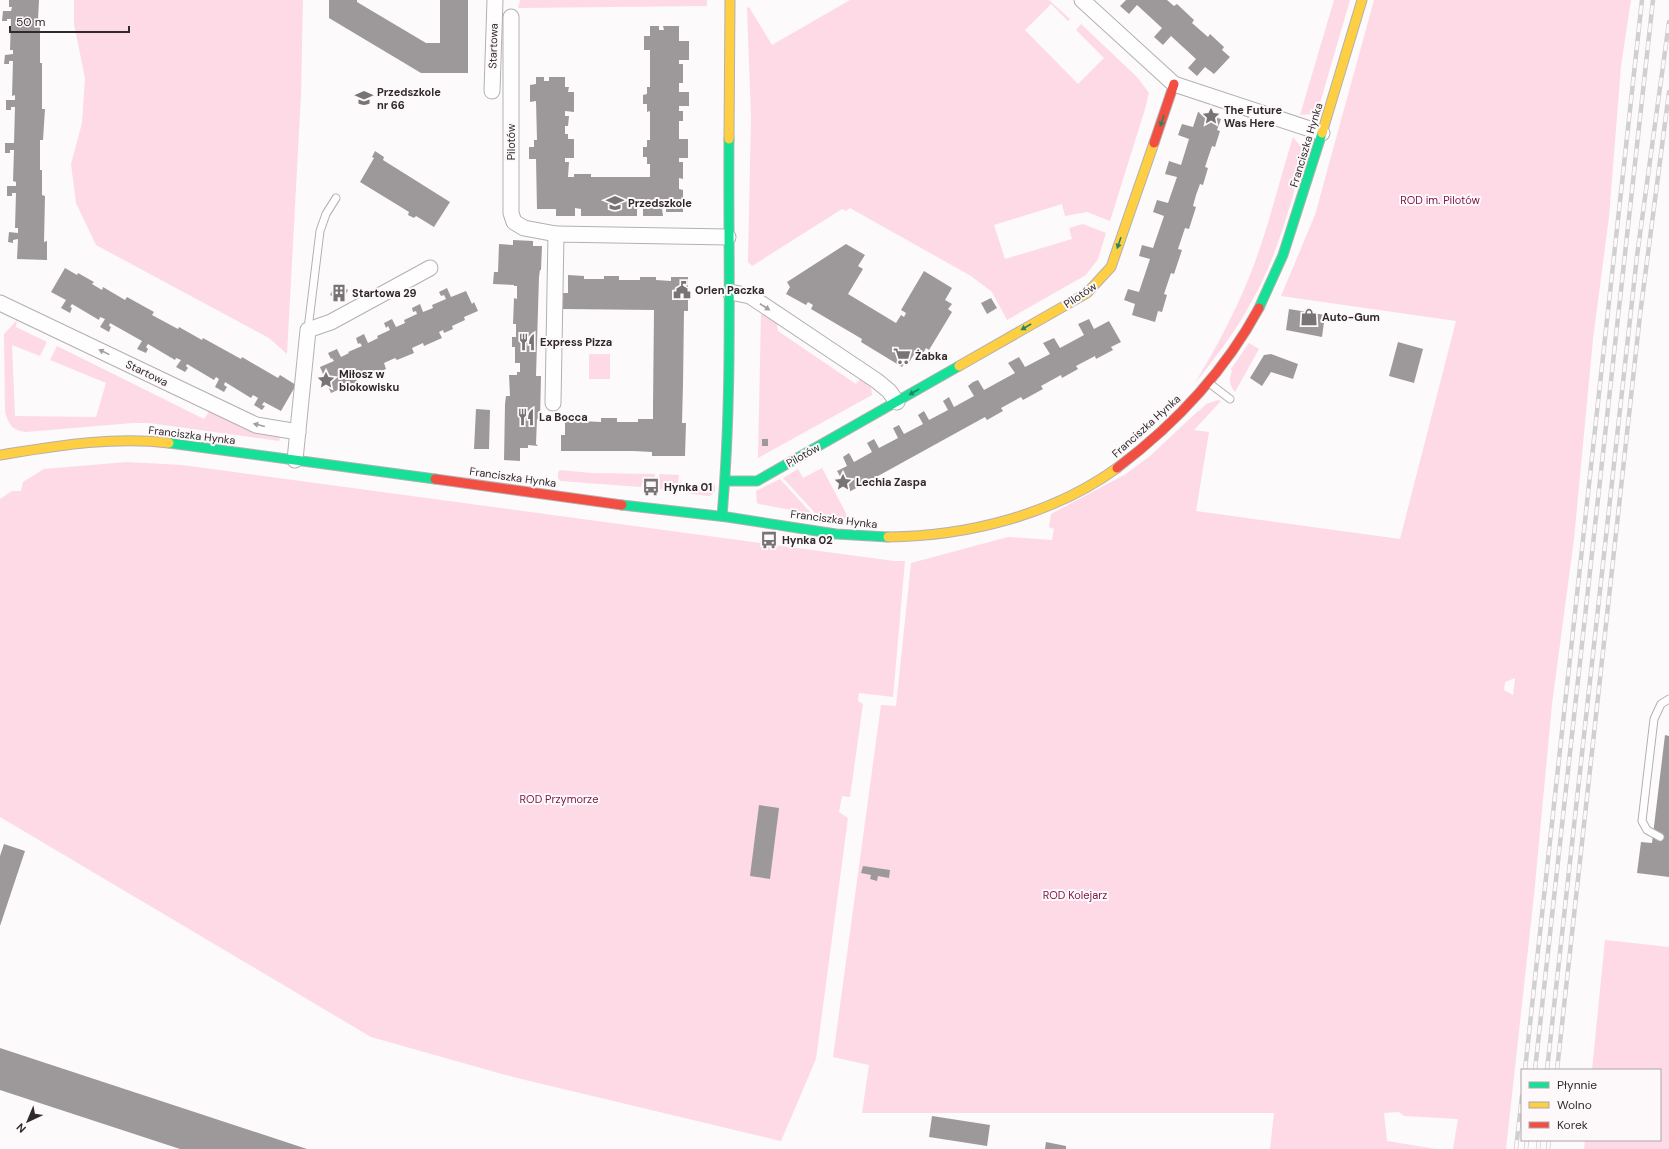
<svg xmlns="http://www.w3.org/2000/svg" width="1669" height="1149" font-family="'DM Sans',sans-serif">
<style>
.green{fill:#fddae6;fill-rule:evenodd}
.building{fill:#9d999b}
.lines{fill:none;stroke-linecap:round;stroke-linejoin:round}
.lane-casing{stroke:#b4b0b2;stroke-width:9}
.street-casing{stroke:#b4b0b2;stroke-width:17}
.fast-casing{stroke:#b4b0b2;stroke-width:11}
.slow-casing{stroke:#b4b0b2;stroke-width:11}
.jam-casing{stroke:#b4b0b2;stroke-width:11}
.lane{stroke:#fffefe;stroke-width:7}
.street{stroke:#fffefe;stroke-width:15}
.fast{stroke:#16e098;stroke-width:9}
.slow{stroke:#ffcf43;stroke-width:9}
.jam{stroke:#f24e42;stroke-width:9}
.rail-casing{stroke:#d0d0d0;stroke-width:4.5}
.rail{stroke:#fdf9fa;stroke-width:3;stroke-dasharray:9;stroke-linecap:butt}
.oneway{fill:#248562}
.oneway2{fill:#a29fa0}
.labels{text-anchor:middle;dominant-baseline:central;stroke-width:4;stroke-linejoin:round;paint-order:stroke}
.street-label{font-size:11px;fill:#312a2c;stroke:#fdf9fa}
.poi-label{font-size:11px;font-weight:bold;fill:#312a2c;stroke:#fdf9fa;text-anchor:start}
.park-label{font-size:11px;fill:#7a1445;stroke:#fdf9fa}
</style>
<rect width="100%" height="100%" fill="#fcfafb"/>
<g class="green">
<polygon points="74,0 303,0 301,95 287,354 269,338 96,245 76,203 71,164 82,123 85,78 74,24"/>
<polygon points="520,0 707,0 707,6 518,8"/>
<polygon points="850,0 1049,0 1070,19 1068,21 1051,4 1025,30 1078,84 1104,58 1076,30 1081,24 1137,77 1149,93 1145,109 1110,221 1087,212 1065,216 1062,204 994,225 1005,259 1072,239 1069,228 1083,224 1106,233 1098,259 1086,275 1007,320 992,292 971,276 850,208 846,211 842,209 752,266 748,262 751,117 747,8 749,7 772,45"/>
<polygon points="1334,0 1350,0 1318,110 1312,114 1300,115"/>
<path d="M1374 0H1631L1621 66 1609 217 1593 339 1574 539 1552 704 1534 895 1506 1149H1453L1458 1119 1404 1116 1399 1112 1384 1113 1387 1141 1436 1149H1270L1274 1113H862L869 1065 833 1057 881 705 896 706 911 563 1008 537 1052 540 1054 529 1049 527 1051 514 1126 474 1150 456 1198 411H1199L1206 404 1218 400 1221 401 1194 430 1209 432 1196 511 1400 539 1456 321 1281 296 1315 215ZM1515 678 1513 695 1504 690 1505 682Z"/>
<path d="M1293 137 1301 147 1302 161C1290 208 1276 258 1252 301 1236 331 1216 357 1195 383 1215 350 1233 316 1248 280 1267 234 1278 185 1293 137Z"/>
<polygon points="761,313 777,324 778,331 856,384 860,379 871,386 872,395 758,458"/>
<path d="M17 320 16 327 47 342 40 356 12 345 15 416 96 417 106 383 50 360 57 346 204 419 210 410 281 434 279 441 149 423H132L26 432C13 431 8 424 5 412L4 334Z"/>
<path d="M1249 343 1259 349 1235 392C1229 385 1229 379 1232 371L1231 369Z"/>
<rect x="589" y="354" width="21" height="25"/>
<polygon points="127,462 182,465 894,561 905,561 893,697 859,693 858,701 863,704 850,797 842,796 839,812 848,818 816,1059 781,1141 513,1077 371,1037 0,817 0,499 12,491 21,491 23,482 44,469"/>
<polygon points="822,468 846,513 846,518 827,517 817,515 783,478 798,469 803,478"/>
<polygon points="560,470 592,473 655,474 655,483 642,483 641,487 560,481 558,478 558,472"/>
<polygon points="660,474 679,475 678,484 715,485 715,491 710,496 707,496 660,489 659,475"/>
<polygon points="780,479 812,514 759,504 757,503 756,491"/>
<polygon points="1605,940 1669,947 1669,1149 1584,1149 1585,1140 1660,1140 1660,1070 1592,1070"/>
</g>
<g class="building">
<polygon points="9,0 39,0 38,20 40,20 40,63 42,63 42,109 45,109 43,140 40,140 40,170 42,170 42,195 45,196 44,242 47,241 47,260 17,259 18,239 13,240 13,243 8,242 9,232 18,233 18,228 15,228 16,193 12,193 12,196 7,196 7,186 16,186 16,182 13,181 14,150 10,150 10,153 5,153 5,143 14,143 15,107 11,107 11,110 6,110 6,100 15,100 15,95 12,96 13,61 9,61 9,64 4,64 5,55 13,54 13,50 10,50 11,19 7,19 7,21 2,21 3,11 11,11 12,7 9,7"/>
<polygon points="329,0 357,0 357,2 426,43 440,43 440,0 468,0 468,73 421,73 329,18"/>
<polygon points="1126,0 1167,0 1174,6 1177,4 1194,20 1192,23 1208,37 1210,34 1224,47 1222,50 1230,57 1214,74 1205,67 1197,76 1188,68 1196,59 1171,36 1163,45 1154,37 1162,28 1137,5 1129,14 1120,6"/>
<polygon points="650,26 659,26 659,30 664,30 663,26 679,26 679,41 689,41 689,60 679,60 679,64 683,64 683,83 679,83 679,92 689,92 689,106 679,106 679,111 683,111 683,121 679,121 679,139 688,139 688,158 679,158 679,162 683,162 683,179 679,178 679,189 683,190 683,212 666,212 666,208 662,209 663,216 643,216 643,209 637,209 637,216 581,216 581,209 575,208 575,216 556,216 556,209 537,209 536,159 529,159 529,147 534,147 534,140 537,140 536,101 530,102 530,85 536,84 536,77 544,77 544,81 549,81 549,77 565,77 565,87 569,87 568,92 574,92 574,112 565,111 565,116 569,116 568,126 565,126 565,134 568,134 568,139 574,139 574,158 565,158 565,162 569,162 568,177 574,177 574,174 591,174 591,177 650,177 650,164 647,164 647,157 643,157 643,147 647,147 647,140 650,140 650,111 647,112 647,104 643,104 643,95 647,94 647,87 650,87 650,50 644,50 644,36 650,36"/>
<polygon points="1198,112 1221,119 1217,130 1220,131 1215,147 1212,146 1205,167 1208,168 1203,185 1200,184 1196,195 1193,206 1196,207 1189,229 1185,228 1178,249 1182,250 1174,274 1171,273 1164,294 1167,295 1162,312 1158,311 1155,322 1132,315 1135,304 1124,300 1128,289 1139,292 1150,259 1139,256 1142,245 1153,248 1164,216 1153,212 1157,200 1168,203 1177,177 1165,174 1169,161 1181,165 1189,139 1178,135 1182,124 1193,127"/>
<polygon points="375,151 384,157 383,160 450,202 434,227 416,216 414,218 408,215 409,212 360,182 374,158 372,157"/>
<polygon points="513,240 533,241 533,246 542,246 541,270 540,270 539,277 536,376 541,376 540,419 537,419 536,444 538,446 528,445 528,448 520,448 520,461 504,460 505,404 506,396 510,396 509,375 517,375 517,372 520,372 520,363 515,363 515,347 512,347 512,337 516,337 516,324 513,324 514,298 517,299 517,286 514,286 514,285 493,284 494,272 498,272 499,244 513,245"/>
<polygon points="846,244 865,255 858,266 863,269 848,294 896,323 901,315 904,317 906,313 901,310 924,271 952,288 945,300 952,304 948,309 952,312 929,350 926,348 922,355 916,351 908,364 905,362 902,367 861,342 862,339 811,309 813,305 808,302 806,305 786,294 790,287 787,282"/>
<polygon points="65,268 77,275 78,273 94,282 92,284 102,290 103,287 125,300 127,297 154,312 152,315 178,329 179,327 202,340 203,338 241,359 242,357 278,378 280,375 296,385 281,411 264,402 262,405 265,406 262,410 254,405 258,398 253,395 251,398 225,382 224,385 227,387 224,392 215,387 219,379 216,377 214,380 187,364 186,366 188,368 185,372 176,367 181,360 176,358 175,360 148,344 146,347 148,349 146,353 137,349 142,341 110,323 109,326 111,327 109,332 100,327 105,319 100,317 99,320 72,304 70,307 72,308 70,313 61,308 66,300 51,292"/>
<polygon points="568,275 584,276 584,279 604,279 604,276 619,276 619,280 640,280 640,277 656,277 656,280 671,281 671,277 688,277 688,311 684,311 683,384 682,423 686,423 685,456 652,456 652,452 633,451 561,451 561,435 565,435 565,417 581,418 581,421 601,422 601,418 617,418 617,422 638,422 638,419 653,419 653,407 654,310 563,309 563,293 568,293"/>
<polygon points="336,283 348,290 342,302 330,295"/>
<polygon points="447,288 451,297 466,291 472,304 474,302 478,311 464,317 465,320 452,326 453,329 444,333 443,330 439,332 442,338 424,346 423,343 412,348 414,353 397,360 395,358 384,363 386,369 368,377 367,374 356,379 358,384 341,392 340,389 331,393 320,367 334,361 332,358 331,359 328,353 337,349 341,357 349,353 348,352 362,346 360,343 358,344 356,338 364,334 368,343 378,338 377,336 390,330 388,326 386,328 384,323 392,319 396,327 405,323 404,320 417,314 416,311 413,312 412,308 420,304 423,312 433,308 432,305 446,299 444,295 441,296 439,292"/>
<polygon points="991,298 997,308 987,314 981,303"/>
<polygon points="1289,309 1325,315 1322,337 1286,330"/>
<polygon points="1089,319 1094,329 1109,321 1121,342 1111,347 1113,350 1096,359 1095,356 1076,366 1078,369 1062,378 1061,375 1041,386 1043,389 1023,400 1021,397 1001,408 1003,411 987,420 985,417 849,492 837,471 847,466 843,457 849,453 854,462 872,452 867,443 874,439 879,448 898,438 893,428 899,425 904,434 923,424 918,415 924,411 929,420 948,410 943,401 949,397 954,407 974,396 968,386 973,382 978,380 984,390 1015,373 1008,363 1019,357 1025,367 1050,354 1043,343 1054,338 1060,348 1084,335 1078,324"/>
<polygon points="1398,342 1423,349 1414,383 1389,376"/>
<polygon points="1271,354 1298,364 1293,379 1271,372 1262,386 1250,378 1264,355"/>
<polygon points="476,409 490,410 489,449 474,449"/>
<rect x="762" y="439" width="6" height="7"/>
<polygon points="1665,735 1669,736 1669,877 1637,873 1641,842 1652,843"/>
<polygon points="759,805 779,808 770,879 750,876"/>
<polygon points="4,844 25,851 0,926 0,856"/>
<polygon points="863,866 890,870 889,878 878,876 877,881 870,879 871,875 861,873"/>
<polygon points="0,1048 307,1149 180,1149 0,1090"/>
<polygon points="932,1116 990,1125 987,1146 929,1137"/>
<polygon points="1046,1142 1066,1146 1066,1149 1045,1149"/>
</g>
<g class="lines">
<g class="lane-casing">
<g id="lane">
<polyline points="308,329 320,231 326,214 336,198"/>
<polyline points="1209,383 1230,399"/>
<polyline points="1660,837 1647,830 1642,821 1654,719 1661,704 1669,699"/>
</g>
</g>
<g class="street-casing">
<g id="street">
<polyline points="1082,0 1174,84 1322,133"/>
<polyline points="511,17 511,213 514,222 524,228 556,234"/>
<polyline points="492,91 495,0"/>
<polyline points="730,292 750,296 877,381 889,391 897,402"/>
<polyline points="0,303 256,425 298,432"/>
<polyline points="553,403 556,234 728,237"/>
<polyline points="295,460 308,330 331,322 430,268"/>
</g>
</g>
<g class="fast-casing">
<g id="fast">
<polyline points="1259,308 1283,255 1322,133"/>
<polyline points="169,443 435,479"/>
<polyline points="725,481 757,481 959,366"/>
<polyline points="622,505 727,517 836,534 888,537"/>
<path d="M722 516C733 391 728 265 729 139"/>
</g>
</g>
<g class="slow-casing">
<g id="slow">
<polyline points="1322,133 1362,0"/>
<polyline points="729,139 730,0"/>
<polyline points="959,366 1087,293 1111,267 1154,143"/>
<path d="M0 455C56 446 113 436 169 443"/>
<path d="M888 537C968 536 1052 515 1117 468"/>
</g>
</g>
<g class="jam-casing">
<g id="jam">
<polyline points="1154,143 1174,84"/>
<path d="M1117 468C1174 425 1225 371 1259 308"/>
<polyline points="435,479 622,505"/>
</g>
</g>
<use href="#lane" class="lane"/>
<use href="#street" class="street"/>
<use href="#fast" class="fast"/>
<use href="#slow" class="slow"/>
<use href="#jam" class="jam"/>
<g class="rail-casing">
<g id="rail">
<polyline points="1525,1070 1642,0"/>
<polyline points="1535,1070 1653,0"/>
<polyline points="1547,1070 1637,256 1669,22"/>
<polyline points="1557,1070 1640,315 1669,92"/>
<polyline points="1516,1149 1522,1096"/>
<polyline points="1526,1149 1527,1140"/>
<polyline points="1538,1149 1539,1140"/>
<polyline points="1548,1149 1549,1140"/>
</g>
</g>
<use href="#rail" class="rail"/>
</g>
<defs><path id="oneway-solid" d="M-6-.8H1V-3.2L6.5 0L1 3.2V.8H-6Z"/></defs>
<g class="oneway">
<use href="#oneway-solid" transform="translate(1162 121) rotate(109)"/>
<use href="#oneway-solid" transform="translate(1119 243) rotate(109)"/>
<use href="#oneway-solid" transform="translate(1026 327) rotate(150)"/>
<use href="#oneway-solid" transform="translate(914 392) rotate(150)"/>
</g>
<g class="oneway2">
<use href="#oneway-solid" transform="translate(765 307) rotate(33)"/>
<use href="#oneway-solid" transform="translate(104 352) rotate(-154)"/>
<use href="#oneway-solid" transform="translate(259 425) rotate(-166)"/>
</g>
<defs>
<g id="school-bare" transform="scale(1.38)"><path d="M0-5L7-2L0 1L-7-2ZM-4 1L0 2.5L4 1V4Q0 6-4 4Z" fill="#787374" stroke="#fdf9fa" stroke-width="2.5" paint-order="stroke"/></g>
<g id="sight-bare" transform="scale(1.38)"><path d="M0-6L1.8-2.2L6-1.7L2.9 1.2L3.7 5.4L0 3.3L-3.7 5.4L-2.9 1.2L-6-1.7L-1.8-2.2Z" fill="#787374" stroke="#fdf9fa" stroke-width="2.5" paint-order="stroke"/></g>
<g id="civic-bare" transform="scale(1.38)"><path d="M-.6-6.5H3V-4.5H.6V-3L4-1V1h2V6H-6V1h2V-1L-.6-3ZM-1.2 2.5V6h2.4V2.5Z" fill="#787374" stroke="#fdf9fa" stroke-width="2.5" paint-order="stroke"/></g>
<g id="building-bare" transform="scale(1.38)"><path d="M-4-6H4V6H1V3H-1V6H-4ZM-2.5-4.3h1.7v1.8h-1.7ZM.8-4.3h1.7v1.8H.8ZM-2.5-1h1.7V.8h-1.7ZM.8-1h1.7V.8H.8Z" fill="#787374" stroke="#fdf9fa" stroke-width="2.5" paint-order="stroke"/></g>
<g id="shop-bare" transform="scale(1.38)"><path d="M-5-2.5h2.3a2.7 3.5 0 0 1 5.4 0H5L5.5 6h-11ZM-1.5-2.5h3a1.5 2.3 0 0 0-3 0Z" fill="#787374" stroke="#fdf9fa" stroke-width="2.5" paint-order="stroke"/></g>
<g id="restaurant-bare" transform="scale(1.38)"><path d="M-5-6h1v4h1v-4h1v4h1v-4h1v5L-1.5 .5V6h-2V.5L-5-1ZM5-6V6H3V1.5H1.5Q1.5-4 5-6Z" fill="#787374" stroke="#fdf9fa" stroke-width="2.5" paint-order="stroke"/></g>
<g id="supermarket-bare" transform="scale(1.38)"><path d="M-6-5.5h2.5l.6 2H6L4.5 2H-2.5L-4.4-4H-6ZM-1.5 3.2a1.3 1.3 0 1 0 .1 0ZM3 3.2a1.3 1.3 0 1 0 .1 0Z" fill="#787374" stroke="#fdf9fa" stroke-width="2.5" paint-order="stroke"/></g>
<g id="bus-bare" transform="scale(1.38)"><path d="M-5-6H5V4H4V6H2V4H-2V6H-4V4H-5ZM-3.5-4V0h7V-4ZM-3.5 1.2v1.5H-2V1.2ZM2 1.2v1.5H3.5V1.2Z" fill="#787374" stroke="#fdf9fa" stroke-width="2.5" paint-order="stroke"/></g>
</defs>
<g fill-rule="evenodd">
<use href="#school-bare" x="364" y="98"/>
<use href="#sight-bare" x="1211" y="116"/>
<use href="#school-bare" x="615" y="203"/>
<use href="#civic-bare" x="682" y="290"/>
<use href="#building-bare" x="339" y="293"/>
<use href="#shop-bare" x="1309" y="317"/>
<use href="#restaurant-bare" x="527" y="342"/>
<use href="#supermarket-bare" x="902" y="356"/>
<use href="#sight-bare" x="326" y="380"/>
<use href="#restaurant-bare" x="526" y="417"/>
<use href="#sight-bare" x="843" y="482"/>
<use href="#bus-bare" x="651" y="487"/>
<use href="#bus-bare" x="769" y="540"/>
</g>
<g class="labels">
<g class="street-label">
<text transform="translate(493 46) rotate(-88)">Startowa</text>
<text transform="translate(511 142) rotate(-90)">Pilotów</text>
<text transform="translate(1306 145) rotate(-73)">Franciszka Hynka</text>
<text transform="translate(1080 295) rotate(-34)">Pilotów</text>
<text transform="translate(147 373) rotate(26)">Startowa</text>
<text transform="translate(1146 426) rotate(-42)">Franciszka Hynka</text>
<text transform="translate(192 435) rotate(7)">Franciszka Hynka</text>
<text transform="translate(803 455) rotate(-29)">Pilotów</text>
<text transform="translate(513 477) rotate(8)">Franciszka Hynka</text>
<text transform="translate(834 519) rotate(7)">Franciszka Hynka</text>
</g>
<g class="poi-label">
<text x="377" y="92">Przedszkole<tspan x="377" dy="13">nr 66</tspan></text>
<text x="1224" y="110">The Future<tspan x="1224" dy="13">Was Here</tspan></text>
<text x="628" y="203">Przedszkole</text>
<text x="695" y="290">Orlen Paczka</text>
<text x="352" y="293">Startowa 29</text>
<text x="1322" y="317">Auto-Gum</text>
<text x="540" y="342">Express Pizza</text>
<text x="915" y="356">Żabka</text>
<text x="339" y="374">Miłosz w<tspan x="339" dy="13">blokowisku</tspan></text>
<text x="539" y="417">La Bocca</text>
<text x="856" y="482">Lechia Zaspa</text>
<text x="664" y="487">Hynka 01</text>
<text x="782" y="540">Hynka 02</text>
</g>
<g class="park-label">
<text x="1440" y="200">ROD im. Pilotów</text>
<text x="559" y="799">ROD Przymorze</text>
<text x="1075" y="895">ROD Kolejarz</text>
</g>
</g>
<rect x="1521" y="1069" width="140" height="72" fill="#fdf9fa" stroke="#aba6a8"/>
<rect x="1529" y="1082" width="20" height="6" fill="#16e098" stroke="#aba6a8"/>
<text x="1557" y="1089" font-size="12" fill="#312a2c">Płynnie</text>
<rect x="1529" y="1102" width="20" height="6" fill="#ffcf43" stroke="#aba6a8"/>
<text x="1557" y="1109" font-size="12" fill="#312a2c">Wolno</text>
<rect x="1529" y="1122" width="20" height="6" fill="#f24e42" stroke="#aba6a8"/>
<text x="1557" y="1129" font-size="12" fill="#312a2c">Korek</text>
<g transform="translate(28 1121) rotate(224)" stroke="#fdf9fa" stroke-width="3" paint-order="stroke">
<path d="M0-3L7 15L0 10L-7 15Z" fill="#312a2c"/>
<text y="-6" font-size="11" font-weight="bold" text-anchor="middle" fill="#312a2c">N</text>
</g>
<path d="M10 26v6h119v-6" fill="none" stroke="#312a2c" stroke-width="2"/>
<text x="16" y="26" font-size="12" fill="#312a2c" stroke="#fdf9fa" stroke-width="3" paint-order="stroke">50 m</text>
</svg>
